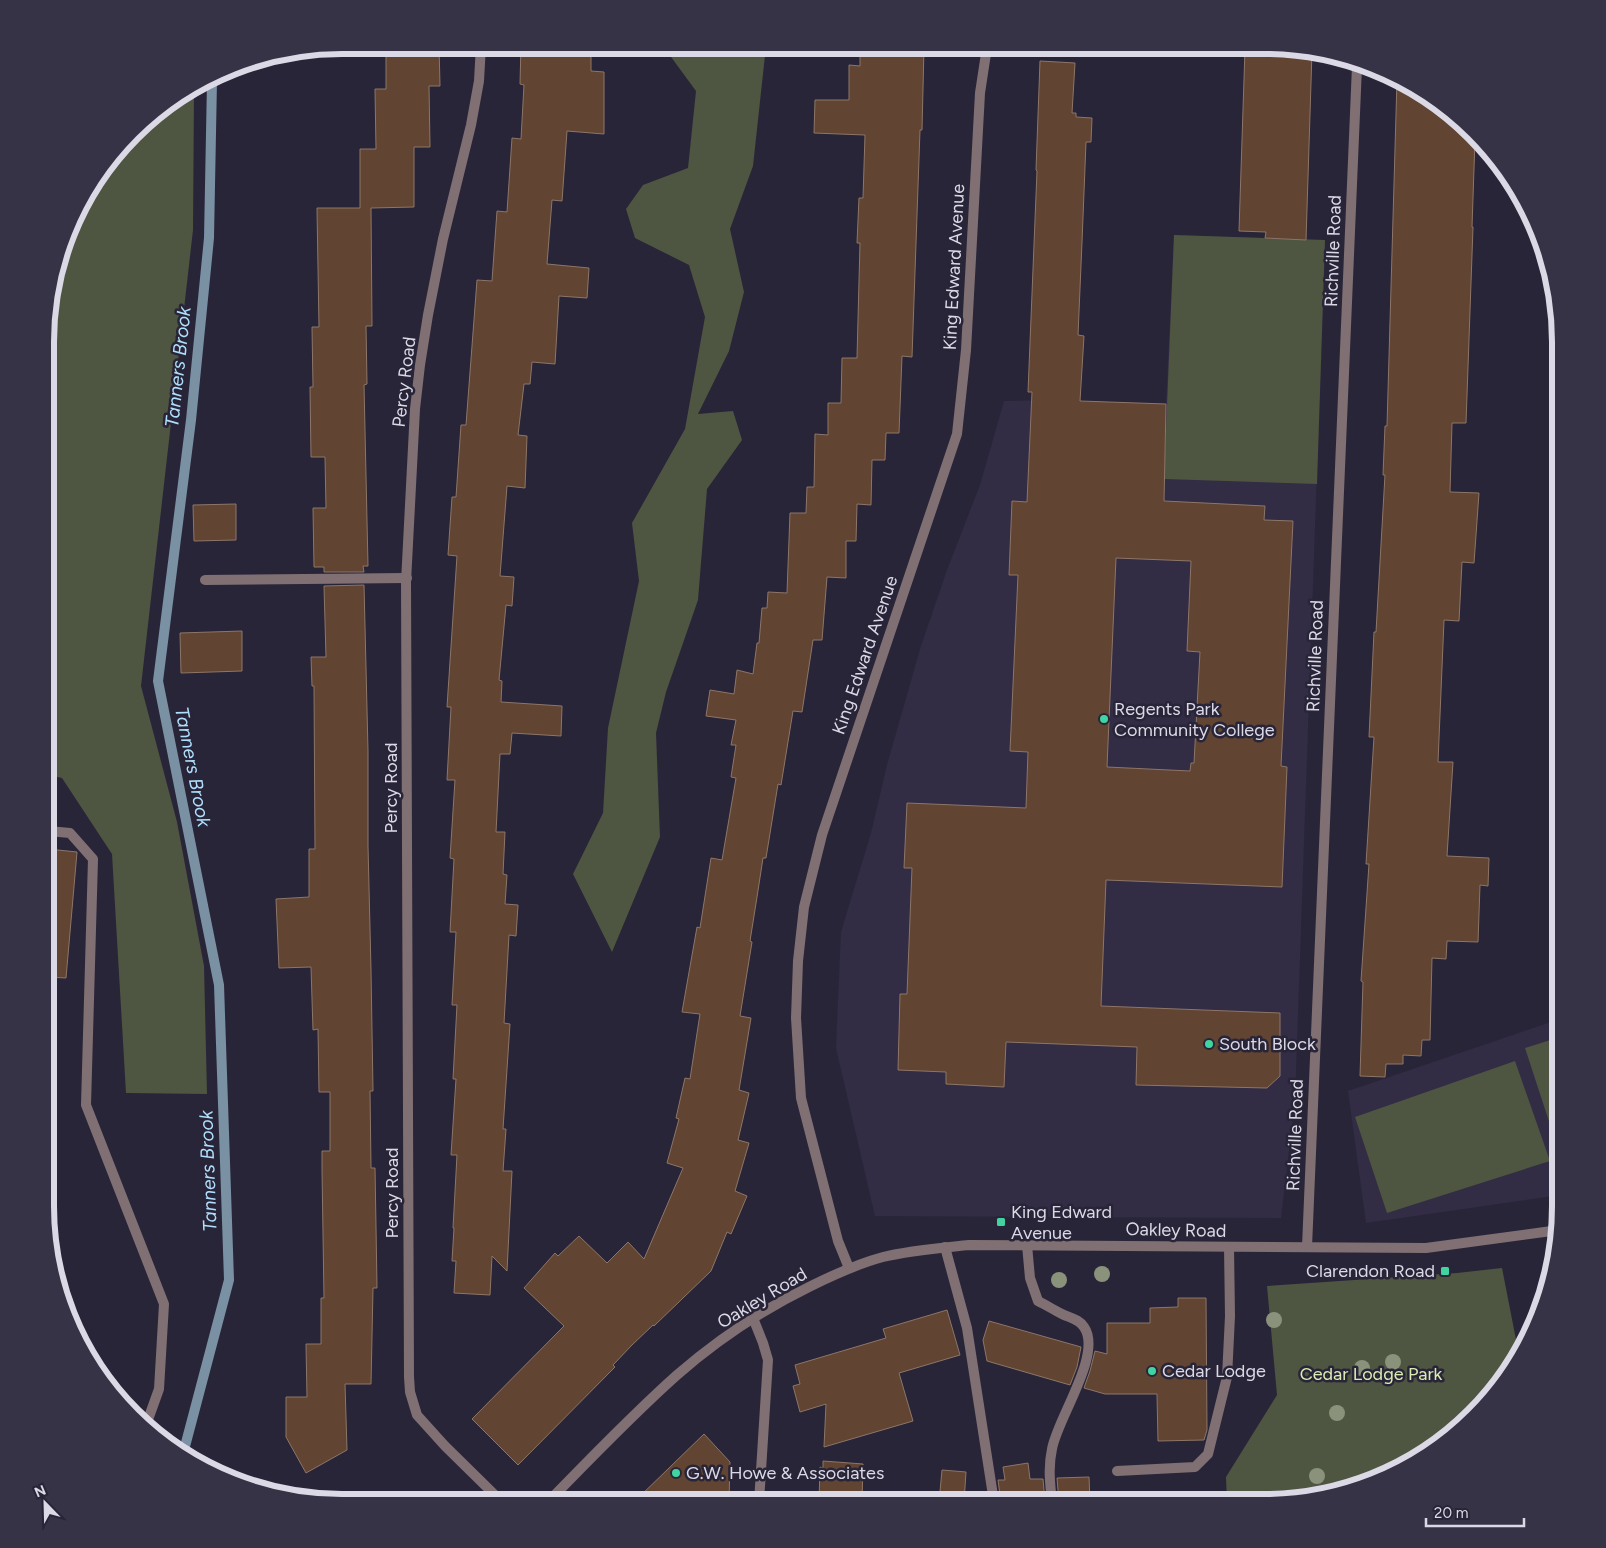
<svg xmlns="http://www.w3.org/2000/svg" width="1606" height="1548" font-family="Figtree,sans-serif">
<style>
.built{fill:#322c45}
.green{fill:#4e5541}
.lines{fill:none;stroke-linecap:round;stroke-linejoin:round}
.stream{stroke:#7a90a3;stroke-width:10}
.building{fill:#614431;stroke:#8d7668;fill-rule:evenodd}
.service{stroke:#817073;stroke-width:10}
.minor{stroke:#817073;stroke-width:10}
.tree{fill:#8a927b}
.poi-dot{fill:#41d4a1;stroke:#292538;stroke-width:2}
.labels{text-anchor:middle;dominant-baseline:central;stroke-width:5;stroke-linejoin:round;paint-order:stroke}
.street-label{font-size:18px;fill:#dcd9e7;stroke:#292538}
.poi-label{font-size:18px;fill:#dcd9e7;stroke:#292538;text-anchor:start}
.park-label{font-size:18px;fill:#daecb1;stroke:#292538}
.water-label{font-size:19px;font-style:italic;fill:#afdffd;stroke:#292538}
.rim{fill:none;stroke:#dcd9e7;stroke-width:6}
</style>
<rect width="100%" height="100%" fill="#292538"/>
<g class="built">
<polygon points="1174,235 1325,240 1295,1100 1281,1218 875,1216 836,1048 841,932 871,833 887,765 921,646 947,570 980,485 1004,401 1050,400 1166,404"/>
<polygon points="1560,1019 1560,1195 1366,1223 1348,1091"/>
</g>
<g class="green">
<polygon points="663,46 766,46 753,166 730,229 744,292 729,351 698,414 733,411 742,440 707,489 698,600 666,692 656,733 660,837 612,952 573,874 603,813 608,728 639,581 632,523 685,429 705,317 689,265 635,238 626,209 643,185 688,168 696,91"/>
<polygon points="194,91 193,230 141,686 177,822 204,966 207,1094 126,1093 112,854 62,778 48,775 51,284 85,194 146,118"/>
<polygon points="1174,235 1325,240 1317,484 1164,479"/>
<polygon points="1560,1037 1560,1155 1525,1048"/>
<polygon points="1515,1061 1550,1161 1387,1213 1355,1117"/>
<polygon points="1502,1268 1519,1355 1499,1387 1445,1441 1377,1481 1283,1502 1227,1502 1226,1477 1277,1395 1267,1286 1457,1273"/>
</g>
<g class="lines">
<polyline class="stream" points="183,1454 229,1280 219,985 158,681 191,420 209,238 212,81"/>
</g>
<g class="building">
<polygon points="386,45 439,45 440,86 429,86 430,147 414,147 414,207 371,208 372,326 366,326 367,384 364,385 368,566 363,566 364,572 324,572 324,567 314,567 313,508 326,508 325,457 311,457 310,387 313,387 312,327 319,327 317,208 360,208 360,149 376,149 375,89 386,89"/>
<polygon points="521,45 560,46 560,55 591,56 591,71 604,72 604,134 567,131 562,201 552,200 547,264 589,268 587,298 559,296 555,364 532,362 530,384 524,384 518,435 527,436 525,488 507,486 500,576 514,577 512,606 506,605 499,680 502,681 501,702 562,706 561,736 512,733 510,754 500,754 496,832 505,832 503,874 507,875 505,904 518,905 516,936 509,935 504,1023 510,1024 503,1129 506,1129 503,1171 512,1171 507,1271 492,1256 490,1295 454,1293 456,1261 452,1261 454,1228 453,1228 457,1155 451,1155 456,1079 453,1079 457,1005 452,1005 456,932 450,932 454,859 450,858 455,780 447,780 451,707 447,707 457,556 448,555 452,497 456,497 461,425 466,425 477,280 492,281 497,211 507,212 512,138 521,139 524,85 520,84"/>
<polygon points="860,46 924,47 922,130 920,130 912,357 902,356 899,433 886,433 885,460 872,460 871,505 857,504 856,541 846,541 846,578 827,577 822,640 813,640 802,712 793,711 781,785 778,784 766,858 763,858 757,897 750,941 752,942 740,1016 751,1018 739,1090 749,1093 738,1140 749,1143 735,1191 747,1196 731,1234 727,1232 711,1271 654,1326 653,1325 632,1345 613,1365 615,1367 518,1465 472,1419 564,1326 524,1288 555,1253 558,1256 579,1236 607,1263 628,1242 644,1259 683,1168 667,1163 679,1119 676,1118 685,1078 690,1079 700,1014 682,1012 697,927 700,928 711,858 722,860 736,778 731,777 736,745 731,745 736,720 706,716 710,690 734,694 737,670 753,674 757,643 759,643 762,608 767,608 768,592 787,593 790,513 806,513 807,487 814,487 815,434 828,435 828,403 841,403 842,358 857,358 860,243 857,243 859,198 863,198 865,135 814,133 815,100 849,100 849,65 860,66"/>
<polygon points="1271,47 1303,48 1312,51 1306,240 1265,238 1266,232 1239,231 1245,49 1271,50"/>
<path d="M1040 61 1075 63 1072 113H1076V117L1092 118 1091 142H1086L1082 242 1078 335 1084 336 1080 401 1166 404 1164 501 1265 506 1264 520 1293 521 1281 766 1287 767 1282 887 1106 880 1101 1006 1280 1013V1076L1267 1088 1136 1085 1137 1047 1006 1042 1004 1087 946 1084V1072L898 1070 900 994H907L912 868H904L907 803 1026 808 1028 752 1010 751 1018 575H1009L1012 501 1027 502 1032 392H1028L1037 171 1036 170ZM1116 558 1191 561 1187 651 1200 652 1194 763H1191L1190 771 1107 767Z"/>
<polygon points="1397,80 1412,85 1475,139 1472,227 1473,227 1466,423 1452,423 1450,492 1479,493 1474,563 1462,562 1459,621 1444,620 1438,762 1453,762 1447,856 1489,858 1488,886 1480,885 1478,942 1447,941 1446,959 1432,958 1430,1040 1422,1040 1421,1056 1403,1055 1403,1064 1386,1064 1385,1077 1360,1076 1363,982 1361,981 1369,864 1366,864 1374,737 1369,737 1374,632 1376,632 1385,475 1383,475 1385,426 1387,426"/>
<polygon points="236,504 236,540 194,541 193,505"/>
<polygon points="364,585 368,751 368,846 371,970 373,1091 370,1091 371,1168 375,1168 376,1227 377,1288 373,1288 371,1384 345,1384 347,1450 306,1473 286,1437 286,1397 307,1397 306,1344 321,1344 321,1298 324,1298 322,1169 322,1151 330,1151 330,1092 319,1092 318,1029 313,1030 311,967 279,968 276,899 309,897 309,849 315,849 314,686 312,686 311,657 326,657 324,586"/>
<polygon points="242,631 242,671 181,673 180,633"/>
<polygon points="48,849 77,852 66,978 47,977"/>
<polygon points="1178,1298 1206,1298 1207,1430 1204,1440 1158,1441 1157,1394 1105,1394 1084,1388 1090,1371 1095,1351 1107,1354 1107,1323 1150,1323 1150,1308 1178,1307"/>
<polygon points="947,1310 960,1355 899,1373 913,1421 824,1447 826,1404 800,1412 793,1386 800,1384 795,1365 886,1338 883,1329"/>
<polygon points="989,1321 1081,1347 1077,1367 1070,1385 987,1361 983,1340"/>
<polygon points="704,1434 730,1462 729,1502 634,1502"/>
<polygon points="823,1461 863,1464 862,1502 819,1502 820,1467 823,1468"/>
<polygon points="1028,1463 1030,1479 1043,1479 1045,1502 1001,1502 998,1480 1005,1480 1003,1467"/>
<polygon points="942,1470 966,1472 964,1502 939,1502"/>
<polygon points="1089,1477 1090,1502 1059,1502 1057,1478"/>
</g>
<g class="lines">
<g class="service">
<polyline points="205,580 407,578"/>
<polyline points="48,831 70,833 93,859 86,1105 164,1304 159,1389 145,1428"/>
<path d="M1027 1245 1030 1278 1038 1301C1046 1305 1054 1310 1062 1314 1070 1318 1079 1319 1084 1327 1103 1354 1057 1419 1052 1449 1048 1467 1050 1484 1052 1502"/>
<polyline points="945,1247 967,1328 994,1502"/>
</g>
<g class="minor">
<polyline points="481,45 479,81 471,125 443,239 428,315 420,365 415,409 406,582 409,1377 410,1392 417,1415 445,1446 502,1502"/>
<polyline points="1307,1247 1357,66"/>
<polyline points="849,1268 838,1241 801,1098 796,1018 798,961 804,907 822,835 957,434 966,350 980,93 987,47"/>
<polyline points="753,1318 763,1343 768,1360 759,1502"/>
<polyline points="1117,1471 1195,1467 1208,1454 1227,1377 1230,1316 1229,1247"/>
<path d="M548 1502C590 1459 632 1415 677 1375 717 1340 762 1310 809 1287 833 1275 857 1264 883 1257 911 1250 940 1248 969 1245L1426 1248 1559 1230"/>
</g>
</g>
<g class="tree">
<circle cx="1102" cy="1274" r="8"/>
<circle cx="1059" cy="1280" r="8"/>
<circle cx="1274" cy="1320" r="8"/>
<circle cx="1393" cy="1362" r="8"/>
<circle cx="1362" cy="1368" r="8"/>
<circle cx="1337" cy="1413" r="8"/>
<circle cx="1317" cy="1476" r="8"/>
</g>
<g class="poi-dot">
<circle cx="1104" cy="719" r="5"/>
<circle cx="1209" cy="1044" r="5"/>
<rect x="996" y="1217" width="10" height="10" rx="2.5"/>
<rect x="1440" y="1266" width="10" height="10" rx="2.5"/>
<circle cx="1152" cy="1371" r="5"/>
<circle cx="676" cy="1473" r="5"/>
</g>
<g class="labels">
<g class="street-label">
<text transform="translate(1333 251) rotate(-88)">Richville Road</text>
<text transform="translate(954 267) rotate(-87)">King Edward Avenue</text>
<text transform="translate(404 382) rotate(-83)">Percy Road</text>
<text transform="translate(865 655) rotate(-71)">King Edward Avenue</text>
<text transform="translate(1315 656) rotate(-88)">Richville Road</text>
<text transform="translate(391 788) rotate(-90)">Percy Road</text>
<text transform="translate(1295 1135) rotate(-88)">Richville Road</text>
<text transform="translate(392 1193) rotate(-90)">Percy Road</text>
<text transform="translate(1176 1230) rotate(1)">Oakley Road</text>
<text transform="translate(762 1298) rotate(-31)">Oakley Road</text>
</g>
<g class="poi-label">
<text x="1114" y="709">Regents Park<tspan x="1114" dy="21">Community College</tspan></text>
<text x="1219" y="1044">South Block</text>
<text x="1011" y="1212">King Edward<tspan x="1011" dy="21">Avenue</tspan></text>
<text x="1435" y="1271" text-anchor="end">Clarendon Road</text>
<text x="1162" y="1371">Cedar Lodge</text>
<text x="686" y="1473">G.W. Howe &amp; Associates</text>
</g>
<g class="park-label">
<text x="1371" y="1374">Cedar Lodge Park</text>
</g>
<g class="water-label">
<text transform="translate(178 367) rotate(-84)">Tanners Brook</text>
<text transform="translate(193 767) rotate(79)">Tanners Brook</text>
<text transform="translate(208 1171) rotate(-92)">Tanners Brook</text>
</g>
</g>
<path d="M0 0H1606V1548H0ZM342 54H1264A288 288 0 0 1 1552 342V1206A288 288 0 0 1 1264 1494H342A288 288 0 0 1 54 1206V342A288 288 0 0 1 342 54Z" fill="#373346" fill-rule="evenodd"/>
<path class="rim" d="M342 54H1264A288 288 0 0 1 1552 342V1206A288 288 0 0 1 1264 1494H342A288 288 0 0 1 54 1206V342A288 288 0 0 1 342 54Z"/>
<g transform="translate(45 1503) rotate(337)" stroke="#292538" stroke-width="4" paint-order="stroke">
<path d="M0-4L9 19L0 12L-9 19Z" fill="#dcd9e7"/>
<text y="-8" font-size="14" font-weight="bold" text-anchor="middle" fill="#dcd9e7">N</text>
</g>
<path d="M1426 1518v8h98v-8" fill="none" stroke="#dcd9e7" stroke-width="2.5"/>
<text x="1434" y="1518" font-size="15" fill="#dcd9e7" stroke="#292538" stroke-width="4" paint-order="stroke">20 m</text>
</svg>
